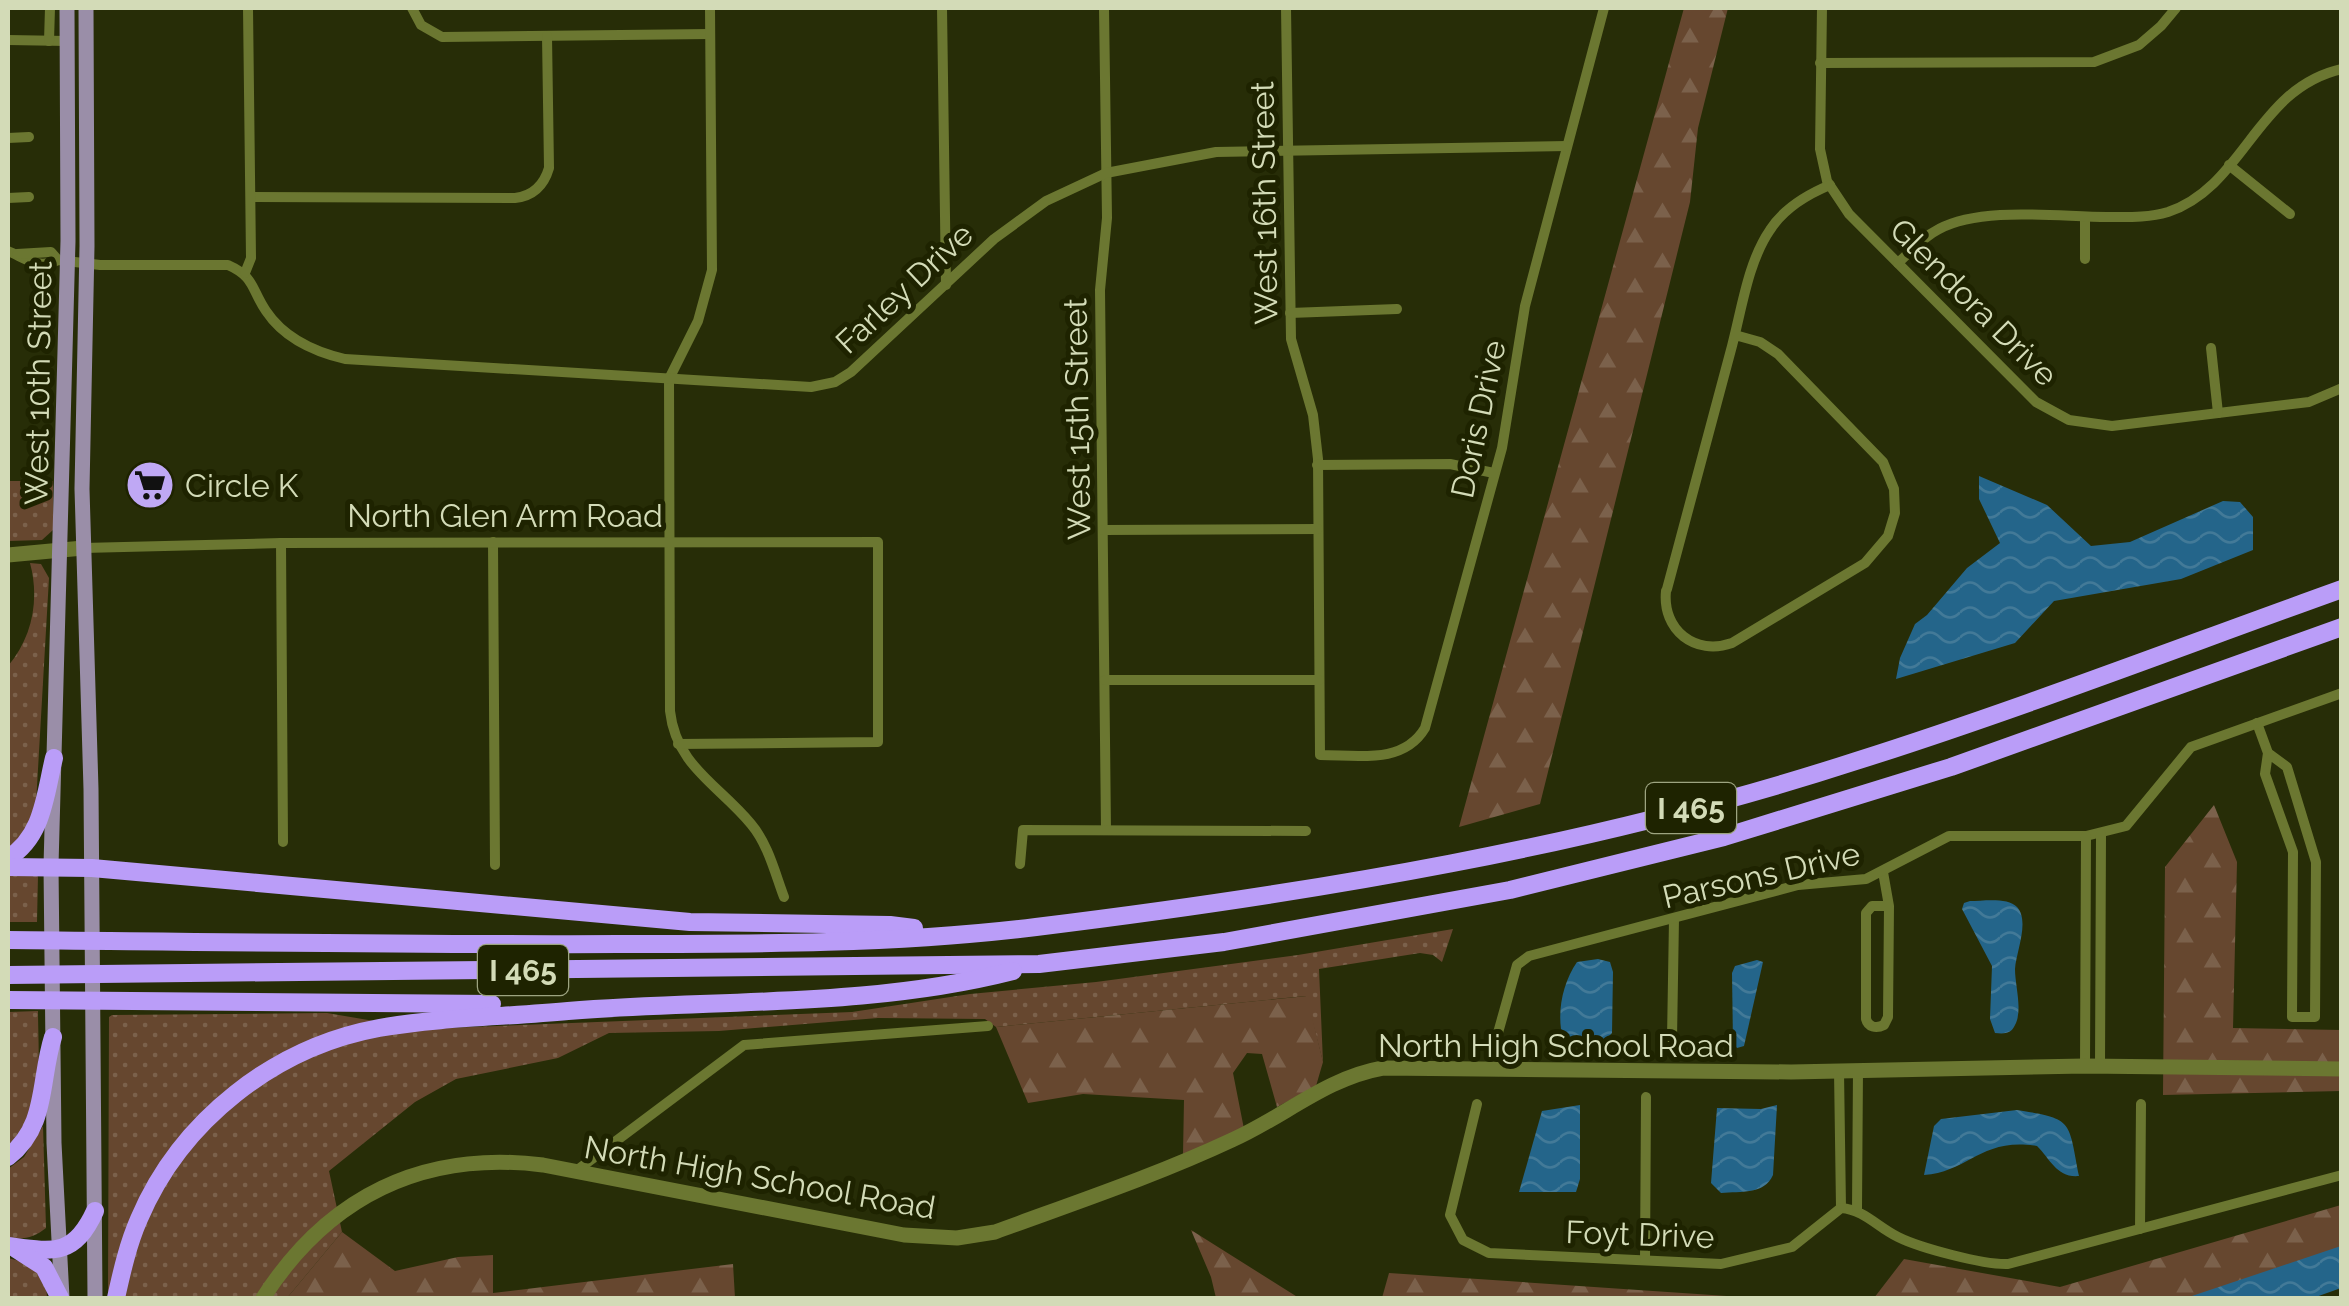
<svg xmlns="http://www.w3.org/2000/svg" width="2349" height="1306" font-family="Raleway,sans-serif">
<style>
.grass{fill:url(#grass-dots)}
.forest{fill:url(#forest-firs)}
.water{fill:url(#water-waves)}
.lines{fill:none;stroke-linecap:round;stroke-linejoin:round}
.street{stroke:#6b7731;stroke-width:10}
.secondary{stroke:#6b7731;stroke-width:15}
.primary{stroke:#9a8ea8;stroke-width:15}
.highway{stroke:#ba9df8;stroke-width:18}
.labels{text-anchor:middle;dominant-baseline:central;stroke-width:10;stroke-linejoin:round;paint-order:stroke}
.shield{fill:#1e2300;stroke:#9da480;stroke-width:2.5}
.shield-label{font-size:30px;font-weight:bold;fill:#d3dbb7}
.street-label{font-size:32px;fill:#d3dbb7;stroke:#1e2300}
.poi-label{font-size:32px;fill:#d3dbb7;stroke:#1e2300;text-anchor:start}
</style>
<defs>
<pattern id="grass-dots" width="8" height="8" patternUnits="userSpaceOnUse" patternTransform="scale(2.5)"><rect width="8" height="8" fill="#66472f"/><path d="M2 2h.1M6 6h.1" fill="none" stroke="#7b614b" stroke-width="1.8" stroke-linecap="round"/></pattern>
<pattern id="forest-firs" width="22" height="20" patternUnits="userSpaceOnUse" patternTransform="scale(2.5)"><rect width="22" height="20" fill="#66472f"/><path d="M5 1l3.5 6h-7zM16 11l3.5 6h-7z" fill="#7b614b"/></pattern>
<pattern id="water-waves" width="16" height="10" patternUnits="userSpaceOnUse" patternTransform="scale(2.5)"><rect width="16" height="10" fill="#24658a"/><path d="M0 5q4-4 8 0t8 0" fill="none" stroke="#437a98"/></pattern>
</defs>
<rect width="100%" height="100%" fill="#272d07"/>
<g class="grass">
<polygon points="8,481 53,481 53,530 42,540 8,541"/>
<path d="M30 563 41 564 49 578 35 821 8 851V666C32 638 40 600 30 563Z"/>
<polygon points="8,873 38,875 37,922 8,922"/>
<polygon points="1453,929 1442,962 1433,955 1420,953 1319,969 1323,1062 1306,996 996,1027 985,1019 878,1018 719,1031 609,1033 558,1058 456,1079 415,1102 329,1171 342,1232 287,1298 108,1298 109,1017 112,1015 327,1013 421,1029 852,1012 970,994 1096,982 1298,955"/>
<path d="M38 1011C38 1057 46 1113 8 1146V1012Z"/>
<path d="M43 1126 46 1228C35 1237 22 1241 8 1237V1169L24 1157Z"/>
<polygon points="8,1258 27,1263 46,1281 47,1298 8,1298"/>
</g>
<g class="forest">
<polygon points="1684,8 1728,8 1698,128 1690,202 1540,804 1459,827"/>
<polygon points="2214,805 2237,862 2233,1028 2341,1030 2341,1091 2163,1095 2165,867"/>
<polygon points="1307,996 1323,1062 1316,1086 1277,1107 1262,1054 1247,1053 1233,1073 1244,1129 1183,1155 1184,1100 1083,1094 1028,1103 996,1027"/>
<polygon points="2341,1205 2341,1256 2193,1298 1874,1298 1904,1259 2060,1287"/>
<polygon points="1191,1230 1299,1298 1216,1298 1211,1277"/>
<polygon points="342,1232 395,1271 458,1257 493,1255 493,1293 733,1264 735,1298 287,1298"/>
<polygon points="1389,1273 1756,1298 1382,1298"/>
</g>
<g class="water">
<polygon points="1979,476 2047,505 2091,546 2130,542 2223,501 2240,502 2253,517 2253,550 2181,579 2054,601 2015,643 1896,679 1900,658 1915,624 1927,615 1967,568 2000,543 1979,499"/>
<path d="M1970 901C1983 901 2008 897 2017 907 2030 921 2016 952 2015 969 2015 986 2023 1010 2015 1025 2011 1034 2004 1034 1995 1033L1990 1019 1992 966 1962 909 1964 903Z"/>
<path d="M1598 959 1610 962 1613 972 1612 1033 1602 1043C1586 1042 1571 1042 1561 1029 1558 1006 1564 981 1577 962Z"/>
<polygon points="1757,960 1763,962 1744,1046 1737,1048 1733,1043 1732,973 1735,966"/>
<polygon points="1580,1105 1580,1179 1576,1192 1519,1192 1542,1111"/>
<path d="M1777 1105 1773 1175C1764 1195 1741 1191 1721 1193L1711 1183 1717 1108 1761 1109Z"/>
<path d="M2017 1110C2074 1119 2068 1120 2079 1176 2057 1178 2051 1160 2037 1146 1981 1137 1969 1172 1924 1175L1934 1126 1941 1119Z"/>
<polygon points="2341,1246 2341,1288 2313,1298 2186,1298"/>
</g>
<g class="lines">
<g class="street">
<polyline points="412,8 421,25 442,37 710,34"/>
<path d="M710 8 712 270 698 321 669 379 670 711C676 766 719 785 751 824 768 844 775 873 784 897"/>
<polyline points="942,8 946,285"/>
<polyline points="1104,8 1107,218 1100,290 1106,830"/>
<path d="M1286 8 1291 339 1313 415 1318 459 1320 755C1357 755 1403 765 1425 728L1502 448 1525 306 1604 8"/>
<polyline points="1822,8 1820,149 1827,181 1849,214 2036,402 2069,420 2112,426 2309,402 2342,388"/>
<polyline points="8,40 67,41"/>
<polyline points="49,41 50,8"/>
<polyline points="1820,63 2094,62 2139,45 2161,26 2176,8"/>
<polyline points="8,138 29,137"/>
<polyline points="2229,165 2290,214"/>
<path d="M251 197 515 198C533 196 544 185 549 168L547 36"/>
<polyline points="8,198 29,197"/>
<polyline points="2085,217 2085,259"/>
<path d="M8 251C25 258 38 270 58 260"/>
<path d="M17 254 51 252 58 260 100 265H228C255 277 251 289 266 311 284 338 315 352 345 359L811 387 835 382 851 372 994 239 1046 201 1106 173 1216 152 1567 146"/>
<path d="M1898 263C1911 251 1923 237 1939 229 1982 206 2059 217 2107 217 2127 217 2148 218 2168 212 2245 186 2256 88 2342 69"/>
<polyline points="245,273 251,258 248,8"/>
<polyline points="1290,313 1397,309"/>
<path d="M1735 335 1760 342 1778 354 1883 462 1894 489 1895 513 1888 536 1865 563 1732 643C1695 656 1662 630 1666 591L1667 589C1689 508 1711 427 1732 346 1742 308 1748 262 1770 230 1784 208 1806 195 1830 185"/>
<polyline points="2211,348 2218,413"/>
<polyline points="1317,465 1450,464 1494,473"/>
<polyline points="1103,530 1318,529"/>
<polyline points="493,542 495,865"/>
<polyline points="281,543 283,842"/>
<polyline points="83,548 281,543 878,542 878,742 678,744"/>
<polyline points="1105,680 1319,680"/>
<polyline points="2257,723 2268,753 2265,774 2293,852 2292,1017 2315,1017 2316,862 2287,767 2268,753"/>
<polyline points="1020,864 1023,830 1306,831"/>
<path d="M1883 872 1889 906 1888 1017 1884 1025C1876 1029 1868 1027 1866 1019V913L1872 906H1889"/>
<polyline points="1672,1039 1674,919"/>
<polyline points="1496,1040 1517,965 1529,956 1798,885 1866,879 1949,836 2086,836 2126,826 2191,747 2342,693"/>
<polyline points="2085,1066 2086,836"/>
<polyline points="2100,1066 2101,834"/>
<polyline points="1839,1071 1841,1208"/>
<path d="M1477 1104 1450 1215 1463 1240 1489 1253 1721 1264 1792 1247 1841 1208C1865 1210 1877 1227 1898 1237 1920 1248 1984 1265 2008 1264L2342 1175"/>
<polyline points="576,1171 744,1045 988,1026"/>
<polyline points="1857,1209 1858,1070"/>
<polyline points="2140,1229 2141,1104"/>
<polyline points="1645,1260 1646,1097"/>
</g>
<g class="secondary">
<polyline points="8,555 83,548"/>
<path d="M263 1298C328 1197 422 1150 543 1165L904 1235 957 1238 995 1232C1074 1203 1155 1176 1232 1140 1284 1117 1326 1078 1383 1068L1791 1072 2085 1066 2342 1069"/>
</g>
<g class="primary">
<polyline points="86,8 87,246 82,489 91,789 95,1298"/>
<polyline points="62,1298 54,1143 51,866 68,241 67,8"/>
</g>
<g class="highway">
<path d="M8 858C43 837 45 795 54 758"/>
<polyline points="8,867 92,868 690,922 890,925 914,928"/>
<path d="M8 940C211 942 414 945 618 944 757 944 898 944 1036 927 1312 893 1592 847 1856 761 2020 709 2180 647 2342 589"/>
<polyline points="8,975 1039,964 1224,942 1510,890 1724,837 1951,767 2342,627"/>
<polyline points="8,1000 492,1004"/>
<path d="M8 1157C48 1126 39 1081 53 1037"/>
<path d="M8 1246C53 1252 74 1257 95 1211"/>
<polyline points="16,1249 44,1267 60,1298"/>
<path d="M116 1298C122 1271 128 1244 139 1219 181 1120 275 1047 379 1028 442 1017 505 1017 568 1011 716 999 868 1008 1013 971"/>
</g>
</g>
<defs>
<g id="supermarket-disc" transform="scale(2.5)"><circle r="9.5" fill="#bfa8f4" stroke="#1e2300"/><path d="M-6-5.5h2.5l.6 2H6L4.5 2H-2.5L-4.4-4H-6ZM-1.5 3.2a1.3 1.3 0 1 0 .1 0ZM3 3.2a1.3 1.3 0 1 0 .1 0Z" fill="#111"/></g>
</defs>
<g fill-rule="evenodd">
<use href="#supermarket-disc" x="150" y="485"/>
</g>
<g class="labels">
<g class="shield">
<rect x="1646" y="783" width="90" height="50" rx="8"/>
<rect x="478" y="945" width="90" height="50" rx="8"/>
</g>
<g class="shield-label">
<text x="1691" y="808">I 465</text>
<text x="523" y="970">I 465</text>
</g>
<g class="street-label">
<text transform="translate(1264 203) rotate(-91)">West 16th Street</text>
<text transform="translate(904 288) rotate(-43)">Farley Drive</text>
<text transform="translate(1974 302) rotate(45)">Glendora Drive</text>
<text transform="translate(38 383) rotate(-89)">West 10th Street</text>
<text transform="translate(1077 419) rotate(-91)">West 15th Street</text>
<text transform="translate(1478 419) rotate(-78)">Doris Drive</text>
<text x="505" y="515">North Glen Arm Road</text>
<text transform="translate(1761 875) rotate(-13)">Parsons Drive</text>
<text x="1556" y="1045">North High School Road</text>
<text transform="translate(760 1177) rotate(10)">North High School Road</text>
<text transform="translate(1640 1234) rotate(2)">Foyt Drive</text>
</g>
<g class="poi-label">
<text x="185" y="485">Circle K</text>
</g>
</g>
<rect width="2349" height="1306" fill="none" stroke="#d3dbb7" stroke-width="20"/>
</svg>
